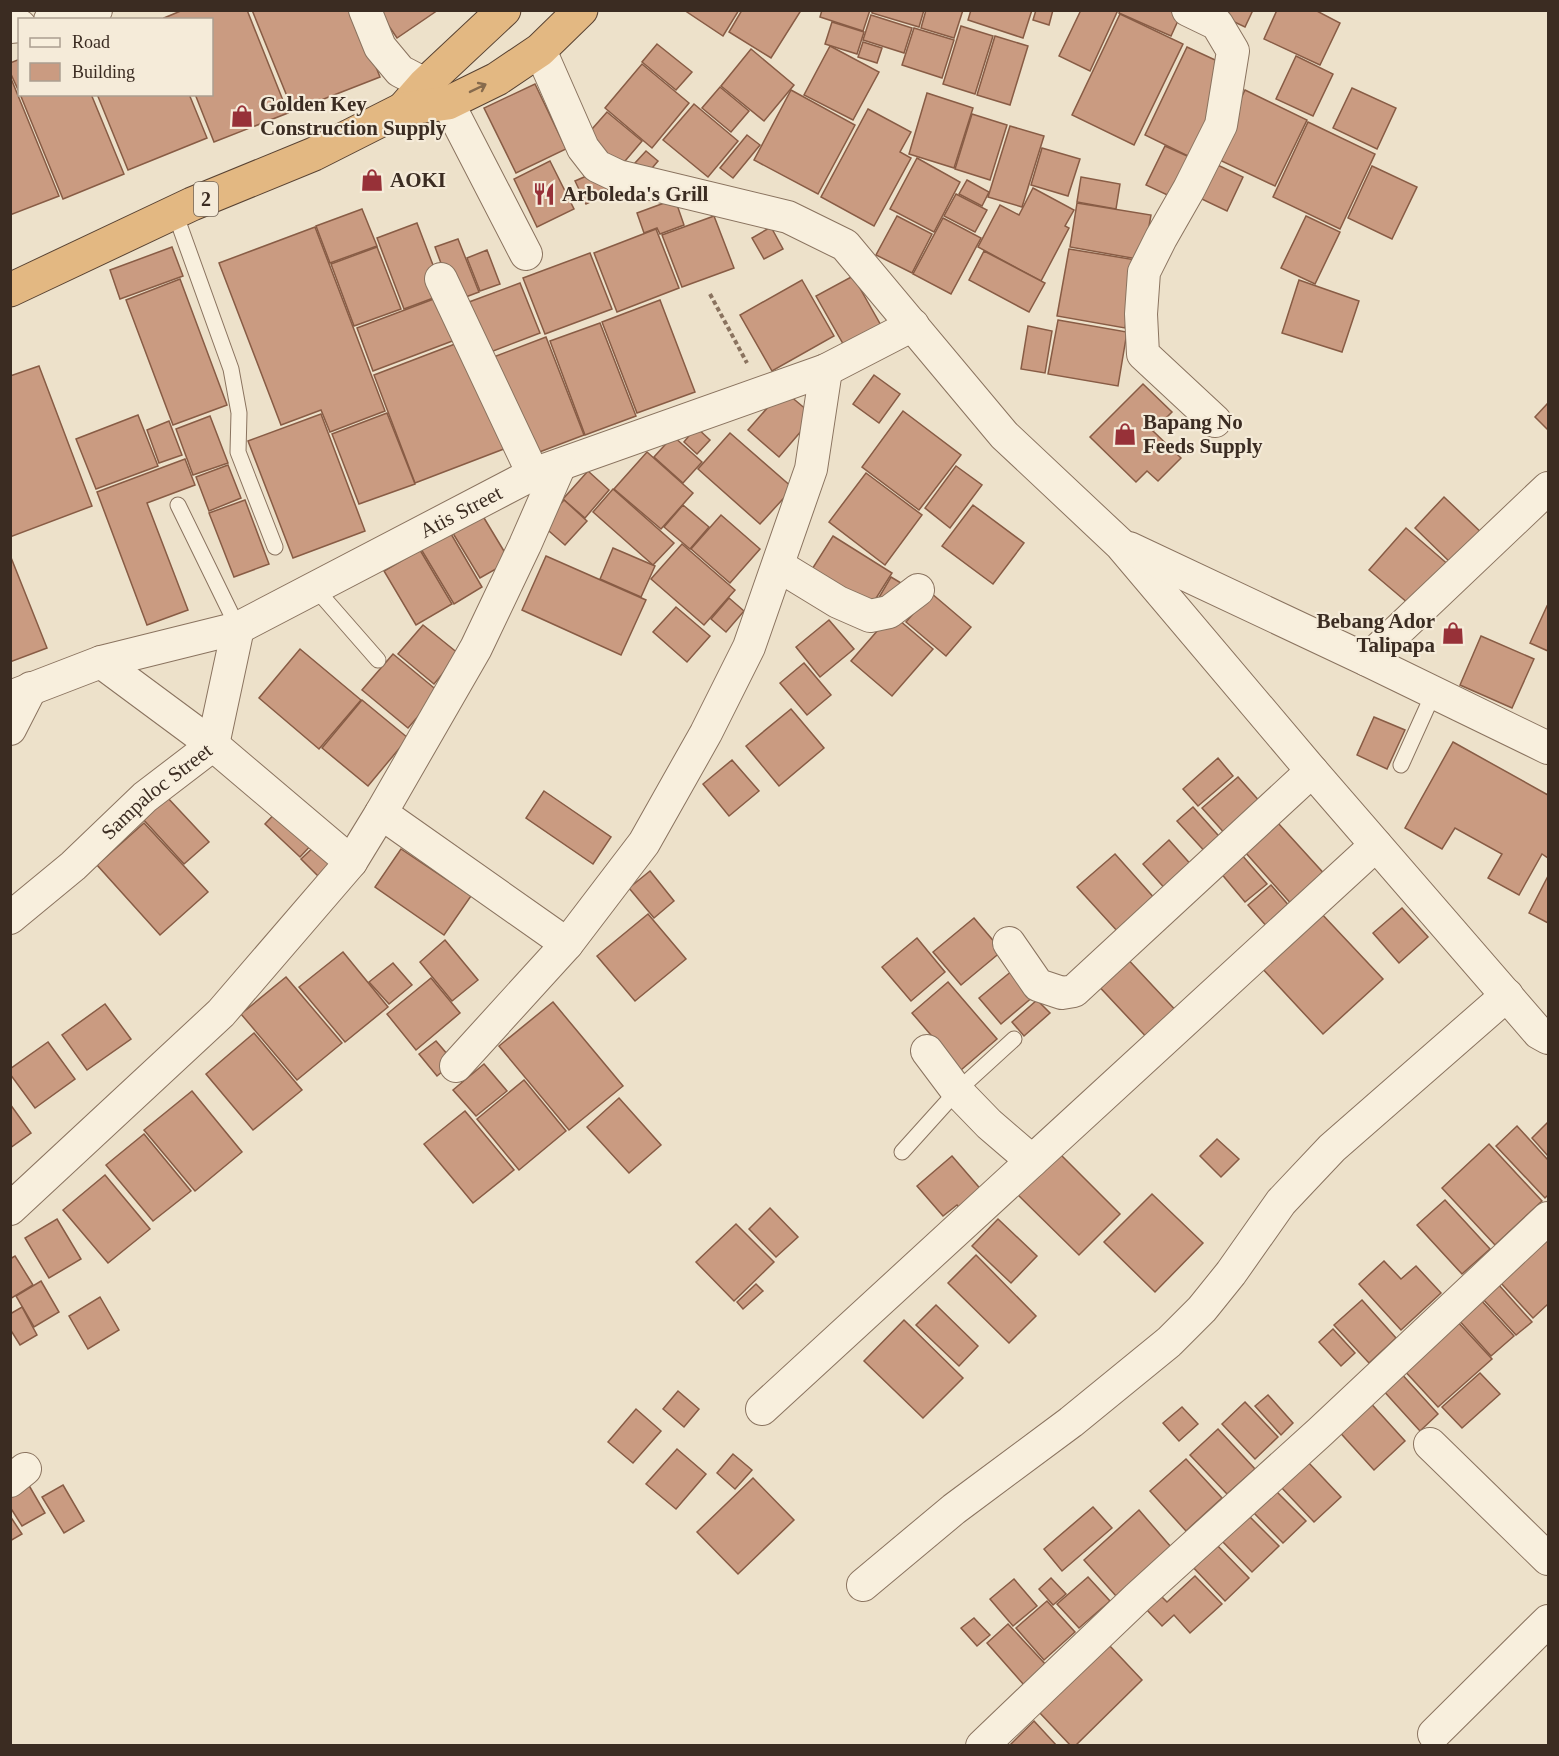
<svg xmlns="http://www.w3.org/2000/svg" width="1559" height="1756" font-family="Georgia,serif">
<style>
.building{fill:#ca9b81;stroke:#885c45;stroke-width:1.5}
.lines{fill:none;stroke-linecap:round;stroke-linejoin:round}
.service-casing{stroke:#8a735f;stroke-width:17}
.minor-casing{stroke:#8a735f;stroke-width:34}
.trunk-casing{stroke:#584232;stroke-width:35}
.path{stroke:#8a735f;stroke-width:4;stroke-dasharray:4.5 3;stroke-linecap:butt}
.service{stroke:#f8efdd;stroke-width:15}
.minor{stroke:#f8efdd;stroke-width:32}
.trunk{stroke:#e3b882;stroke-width:33}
.oneway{stroke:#876b4d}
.labels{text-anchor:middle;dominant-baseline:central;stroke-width:4.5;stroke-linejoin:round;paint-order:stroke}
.shield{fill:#f5ebd9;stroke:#736559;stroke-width:1.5}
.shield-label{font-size:20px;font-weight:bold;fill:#3b2c22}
.poi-label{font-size:21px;font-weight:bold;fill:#3b2c22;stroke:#f5ebd9;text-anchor:start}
.street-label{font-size:21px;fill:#3b2c22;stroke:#f5ebd9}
</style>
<rect width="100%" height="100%" fill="#ede1ca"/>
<g class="building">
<polygon points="183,10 247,10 288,113 214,142 195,94 212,94 212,20 165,20 164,18"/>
<polygon points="252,10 353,10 380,77 293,111"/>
<polygon points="378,10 438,10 397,38"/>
<polygon points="684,10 739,10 723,36"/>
<polygon points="742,10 797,10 800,12 771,58 729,32"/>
<polygon points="822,10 870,10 863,31 820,17"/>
<polygon points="872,10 924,10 919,27 872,13"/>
<polygon points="926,10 963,10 954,38 921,28"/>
<polygon points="971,10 1032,10 1023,38 968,20"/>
<polygon points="1036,10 1053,10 1049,25 1033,20"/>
<polygon points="1081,10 1118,10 1090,71 1059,56"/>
<polygon points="1120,10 1179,10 1182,12 1171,36 1119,13"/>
<polygon points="1209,10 1253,10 1245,27"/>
<polygon points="1277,10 1315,10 1340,23 1320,65 1264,39"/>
<polygon points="1120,14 1183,44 1134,145 1072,115"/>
<polygon points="871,15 912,28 904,53 863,40"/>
<polygon points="832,22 864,32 857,54 825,44"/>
<polygon points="961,26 993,36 975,94 943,84"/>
<polygon points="914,28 954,40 942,78 902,65"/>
<polygon points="995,36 1028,46 1010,105 977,95"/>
<polygon points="863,42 882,48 877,63 858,57"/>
<polygon points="657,44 692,72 676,90 642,62"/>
<polygon points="830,46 879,72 853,120 804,95"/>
<polygon points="1187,47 1226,65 1224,92 1192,158 1145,135"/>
<polygon points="751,49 794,85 764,121 721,86"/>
<polygon points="1296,56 1333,74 1313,116 1276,99"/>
<polygon points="20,59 20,94 10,72 10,63"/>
<polygon points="642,64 689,103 652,148 605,108"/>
<polygon points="10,76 59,196 10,215"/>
<polygon points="535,84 566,149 516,173 484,108"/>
<polygon points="720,87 749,111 731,132 702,108"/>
<polygon points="1352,88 1396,108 1377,149 1333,128"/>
<polygon points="791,90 855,125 818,194 754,160"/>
<polygon points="1245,90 1307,120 1275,186 1213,157"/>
<polygon points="927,93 973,108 954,168 909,154"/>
<polygon points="20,94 91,94 124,174 63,199"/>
<polygon points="97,94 189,94 207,138 128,170"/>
<polygon points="694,104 738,141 708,177 663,140"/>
<polygon points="868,109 911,132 900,152 911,158 874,226 821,197"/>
<polygon points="607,112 642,141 620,167 585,137"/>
<polygon points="972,114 1007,125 990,180 955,169"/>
<polygon points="1308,122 1375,154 1340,229 1273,197"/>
<polygon points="1010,126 1044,136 1022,207 988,197"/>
<polygon points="747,135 760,145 733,178 720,168"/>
<polygon points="1165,146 1196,160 1178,200 1146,185"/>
<polygon points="1042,148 1080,159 1068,196 1031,185"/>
<polygon points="646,151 658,161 648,173 635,163"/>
<polygon points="917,158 960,182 934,232 890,209"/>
<polygon points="1205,159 1243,177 1227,211 1189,193"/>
<polygon points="550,161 574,209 537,227 514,179"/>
<polygon points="1372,166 1417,187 1392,239 1348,218"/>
<polygon points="598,171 609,193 586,204 575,181"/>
<polygon points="1081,177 1120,184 1116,209 1077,202"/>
<polygon points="967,180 989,192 982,206 959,194"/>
<polygon points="1033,188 1074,210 1065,226 1069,228 1041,281 978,247 1000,205 1019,215"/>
<polygon points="956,194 987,210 975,232 944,216"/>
<polygon points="675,199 684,225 660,234 657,228 644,233 637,213"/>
<polygon points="1077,203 1151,215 1143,260 1070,247"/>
<polygon points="362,209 377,246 330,263 316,226"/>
<polygon points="714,216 734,268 682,287 662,235"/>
<polygon points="897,216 932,234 912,273 876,255"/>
<polygon points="1306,216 1340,232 1315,284 1281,268"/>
<polygon points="943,218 981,238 951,294 913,274"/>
<polygon points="417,223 444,294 404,309 377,238"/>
<polygon points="315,227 385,411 330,432 321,410 281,425 219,263"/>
<polygon points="771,227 783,249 764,259 752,238"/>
<polygon points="656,229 679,288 617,312 594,253"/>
<polygon points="458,239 479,292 455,301 435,247"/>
<polygon points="172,247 183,276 120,299 110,270"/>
<polygon points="377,247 401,309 354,326 331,264"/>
<polygon points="1069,249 1136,260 1125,328 1057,316"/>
<polygon points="487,250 500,284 480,291 467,258"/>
<polygon points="984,251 1045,283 1029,312 969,280"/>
<polygon points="590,253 612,309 545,334 523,278"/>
<polygon points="853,276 883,329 846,349 816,296"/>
<polygon points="180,279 227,405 173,425 126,300"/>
<polygon points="802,280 834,336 772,371 740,315"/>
<polygon points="1299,280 1359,301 1342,352 1282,333"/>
<polygon points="520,283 540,333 488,353 469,302"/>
<polygon points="447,294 463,337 373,371 357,328"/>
<polygon points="660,300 695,392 637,413 602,322"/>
<polygon points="1058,320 1127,332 1118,386 1048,374"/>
<polygon points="600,323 636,416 585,435 550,341"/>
<polygon points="1028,326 1052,331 1045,373 1021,369"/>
<polygon points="546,337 584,435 529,456 491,358"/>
<polygon points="468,339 509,447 415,483 374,375"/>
<polygon points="39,366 92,506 10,537 10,376"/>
<polygon points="874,375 900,394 879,423 853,404"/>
<polygon points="1143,384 1172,412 1153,431 1181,458 1158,481 1147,471 1136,482 1090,437"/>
<polygon points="783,390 814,416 779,457 748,430"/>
<polygon points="1548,403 1548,430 1535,417"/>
<polygon points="903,411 961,455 919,510 862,467"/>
<polygon points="387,413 415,484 359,504 332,434"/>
<polygon points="321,414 365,531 293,558 248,441"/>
<polygon points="138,415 158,466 96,489 76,439"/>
<polygon points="210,416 228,463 193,475 176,429"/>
<polygon points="169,421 182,455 159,463 147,430"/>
<polygon points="696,427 710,440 697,454 684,442"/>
<polygon points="730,433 793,488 760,524 698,469"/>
<polygon points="673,436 702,462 683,483 654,457"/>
<polygon points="647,452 693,493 661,529 614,489"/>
<polygon points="185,459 195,485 147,503 188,610 147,625 97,492"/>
<polygon points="228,465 241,498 209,511 196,477"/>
<polygon points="956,466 982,485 950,528 925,508"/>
<polygon points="588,471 609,490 585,518 563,499"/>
<polygon points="866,473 922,515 885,565 829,522"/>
<polygon points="613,489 674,543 653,565 593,512"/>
<polygon points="1444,497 1485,536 1455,567 1415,528"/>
<polygon points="245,500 269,564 234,577 209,513"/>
<polygon points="564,500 587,521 565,545 542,525"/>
<polygon points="683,505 709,527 690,549 664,527"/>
<polygon points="973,505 1024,543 993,584 942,546"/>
<polygon points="481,513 510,561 480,578 451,530"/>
<polygon points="721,515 760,549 730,583 691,549"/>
<polygon points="447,527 482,587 454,604 418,544"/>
<polygon points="1406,528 1451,567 1415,609 1369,570"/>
<polygon points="833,536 892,573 868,611 809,574"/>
<polygon points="682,544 735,590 704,625 651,579"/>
<polygon points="613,548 655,566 641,597 600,579"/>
<polygon points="420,550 452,604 416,625 384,571"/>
<polygon points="10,555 47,648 10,662"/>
<polygon points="546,556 646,600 621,655 522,610"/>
<polygon points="891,577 906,586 892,608 878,599"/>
<polygon points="931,593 971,627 946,656 906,622"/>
<polygon points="729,598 744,611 726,632 711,619"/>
<polygon points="1547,606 1548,607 1548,651 1530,643"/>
<polygon points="676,607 710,636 687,662 653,632"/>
<polygon points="892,614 933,649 892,696 851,661"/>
<polygon points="829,620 854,649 820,677 796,647"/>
<polygon points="423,625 459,654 434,684 398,654"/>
<polygon points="1481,636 1534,659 1512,708 1460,685"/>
<polygon points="300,649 361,700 319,749 259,698"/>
<polygon points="393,654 439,692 408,728 362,690"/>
<polygon points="804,663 831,695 807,715 780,683"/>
<polygon points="362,700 408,738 368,786 322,748"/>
<polygon points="791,709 824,748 779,786 746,746"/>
<polygon points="1374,717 1405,730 1387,769 1357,755"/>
<polygon points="1453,742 1548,795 1548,858 1542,854 1519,895 1488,878 1502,854 1455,828 1442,849 1405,828"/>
<polygon points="1218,758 1233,776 1198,806 1183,789"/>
<polygon points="732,760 759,791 729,816 703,784"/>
<polygon points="1238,777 1262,804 1227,836 1202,808"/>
<polygon points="544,791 611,837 593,864 526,818"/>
<polygon points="166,796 209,842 184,864 142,818"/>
<polygon points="1193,807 1225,843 1209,856 1177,821"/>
<polygon points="280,808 314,842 300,857 265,824"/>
<polygon points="144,823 208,892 160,935 97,865"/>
<polygon points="1278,823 1328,878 1294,907 1245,852"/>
<polygon points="1169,840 1194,868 1168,892 1143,864"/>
<polygon points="318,843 335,860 318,876 301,859"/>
<polygon points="401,849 471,896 444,935 375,887"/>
<polygon points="1115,854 1156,900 1119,933 1077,887"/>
<polygon points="1241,854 1267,884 1245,902 1220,872"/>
<polygon points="650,871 674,901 654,918 629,888"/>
<polygon points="1548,876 1548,923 1529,913"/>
<polygon points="1271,885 1291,908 1268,928 1248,905"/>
<polygon points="1402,908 1428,937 1399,963 1373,933"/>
<polygon points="1319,911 1383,979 1323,1034 1260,966"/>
<polygon points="648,914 686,959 635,1001 597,956"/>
<polygon points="974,918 1002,951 961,985 933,952"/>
<polygon points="917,938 945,972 911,1001 882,967"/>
<polygon points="445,940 478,980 452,1001 420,962"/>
<polygon points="343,952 388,1007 345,1042 299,987"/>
<polygon points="1122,953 1181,1016 1152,1043 1093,980"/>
<polygon points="393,963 412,985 389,1004 369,982"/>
<polygon points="1013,970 1034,996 1001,1024 979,998"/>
<polygon points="286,977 342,1043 297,1080 241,1014"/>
<polygon points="431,978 460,1013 416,1050 387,1014"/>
<polygon points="948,982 997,1039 961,1070 912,1013"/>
<polygon points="1037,1000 1050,1013 1024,1036 1012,1022"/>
<polygon points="553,1002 623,1086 569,1130 499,1046"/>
<polygon points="105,1004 131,1039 87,1070 62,1035"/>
<polygon points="254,1033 302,1090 253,1130 206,1074"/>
<polygon points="436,1041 454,1062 437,1076 419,1054"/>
<polygon points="48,1042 75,1079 35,1108 10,1074 10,1069"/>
<polygon points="484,1064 507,1091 476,1116 453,1090"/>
<polygon points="524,1080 566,1131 519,1170 477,1119"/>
<polygon points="192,1091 242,1152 195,1191 144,1130"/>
<polygon points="619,1098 661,1145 629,1173 587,1127"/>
<polygon points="10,1104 31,1133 10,1148"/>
<polygon points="465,1111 514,1170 473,1203 424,1144"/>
<polygon points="1548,1122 1548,1156 1532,1138"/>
<polygon points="1517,1126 1548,1160 1548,1195 1545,1198 1496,1146"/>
<polygon points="144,1134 191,1191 153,1221 106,1165"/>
<polygon points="1217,1139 1239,1159 1221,1177 1200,1156"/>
<polygon points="1489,1144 1542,1201 1495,1245 1442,1188"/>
<polygon points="1058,1152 1120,1214 1079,1255 1016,1193"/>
<polygon points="952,1156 984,1193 963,1212 957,1205 943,1216 917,1186"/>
<polygon points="105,1175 150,1229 108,1263 63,1210"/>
<polygon points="1152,1194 1203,1243 1155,1292 1104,1242"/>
<polygon points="1445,1200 1490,1249 1462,1274 1417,1225"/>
<polygon points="770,1208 798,1237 776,1257 749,1229"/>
<polygon points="57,1219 81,1259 49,1278 25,1238"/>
<polygon points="998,1219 1037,1256 1011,1283 972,1246"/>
<polygon points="736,1224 774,1262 734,1301 696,1262"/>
<polygon points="1548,1238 1548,1304 1533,1318 1500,1282"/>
<polygon points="976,1255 1036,1316 1009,1343 948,1283"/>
<polygon points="15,1256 33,1285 10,1299 10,1259"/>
<polygon points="1384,1261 1401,1279 1416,1266 1441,1293 1401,1330 1359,1284"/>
<polygon points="41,1281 59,1312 34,1327 16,1296"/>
<polygon points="756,1284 763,1291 743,1309 737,1302"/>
<polygon points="1498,1284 1532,1322 1516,1335 1482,1298"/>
<polygon points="100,1297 119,1330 88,1349 69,1316"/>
<polygon points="1479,1298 1514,1336 1491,1356 1457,1318"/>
<polygon points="1362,1300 1396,1338 1369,1363 1334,1325"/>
<polygon points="936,1305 978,1346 959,1366 916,1325"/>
<polygon points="22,1307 37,1335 20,1345 10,1329 10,1314"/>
<polygon points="904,1320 963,1378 923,1418 864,1361"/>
<polygon points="1456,1320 1492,1359 1438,1407 1402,1368"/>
<polygon points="1333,1329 1355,1353 1341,1366 1319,1342"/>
<polygon points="1399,1371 1438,1414 1420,1431 1381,1388"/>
<polygon points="1480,1373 1500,1394 1462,1428 1442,1407"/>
<polygon points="678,1391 699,1409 684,1427 663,1409"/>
<polygon points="1268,1395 1293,1423 1281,1435 1255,1406"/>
<polygon points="1366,1398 1405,1441 1374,1470 1335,1427"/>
<polygon points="1245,1402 1278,1437 1255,1459 1222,1424"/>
<polygon points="1182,1407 1198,1424 1179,1441 1163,1423"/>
<polygon points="636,1409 661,1431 633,1463 608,1442"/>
<polygon points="1218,1429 1255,1469 1227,1494 1190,1455"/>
<polygon points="677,1449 706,1474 676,1509 646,1484"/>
<polygon points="733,1454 752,1470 735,1489 717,1473"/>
<polygon points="1186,1459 1222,1498 1186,1531 1150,1491"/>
<polygon points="1308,1462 1341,1497 1314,1522 1281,1487"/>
<polygon points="753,1478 794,1520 738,1574 697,1532"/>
<polygon points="27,1482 45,1513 22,1526 10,1507 10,1491"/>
<polygon points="63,1485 84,1521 64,1533 42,1497"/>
<polygon points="1275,1490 1306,1521 1283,1543 1253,1512"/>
<polygon points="1093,1507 1112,1528 1062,1571 1044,1549"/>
<polygon points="1139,1510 1171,1547 1116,1596 1084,1560"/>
<polygon points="1247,1514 1279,1546 1252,1572 1221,1540"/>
<polygon points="10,1516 22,1534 10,1541"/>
<polygon points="1214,1542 1249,1578 1225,1601 1190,1564"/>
<polygon points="1195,1576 1222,1604 1190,1633 1174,1615 1162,1626 1146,1609 1160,1595 1167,1602"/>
<polygon points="1088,1577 1110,1601 1079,1628 1057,1604"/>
<polygon points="1051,1578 1066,1594 1053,1605 1039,1589"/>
<polygon points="1014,1579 1037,1606 1013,1626 990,1599"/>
<polygon points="1047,1601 1075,1632 1044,1660 1016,1628"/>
<polygon points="974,1618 990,1635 977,1646 961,1628"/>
<polygon points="1008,1624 1047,1666 1024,1685 987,1643"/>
<polygon points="1109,1645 1142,1680 1075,1746 1071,1746 1039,1712"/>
<polygon points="1034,1721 1057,1746 1009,1746"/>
</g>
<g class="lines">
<g class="service-casing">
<g id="service">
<polyline points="175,213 231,369 239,413 238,452 275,547"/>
<polyline points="178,505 238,628"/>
<polyline points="315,588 378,660"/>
<polyline points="1401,765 1434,692"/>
<polyline points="902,1152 957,1091 1014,1039"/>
</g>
</g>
<g class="minor-casing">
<g id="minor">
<polyline points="365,10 380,47 400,71 425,84"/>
<polyline points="1188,10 1217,24 1233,51 1221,125 1189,189 1161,238 1144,272 1141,314 1143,354 1215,421"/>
<polyline points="50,20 96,10"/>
<polyline points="10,27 20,26"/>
<polyline points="540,50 583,148 597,166 618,176 788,217 845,245 1004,435 1120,544 1312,771 1539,1033 1548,1038"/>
<polyline points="448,103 526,254"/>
<polyline points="441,279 533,474"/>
<polyline points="1129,548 1367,660 1548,748"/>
<polyline points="779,566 838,602 870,616 889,612 918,590"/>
<polyline points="1367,660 1548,488"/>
<polyline points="101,662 213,745 351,862"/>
<path id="s1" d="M10 697 101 662 238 628 533 474 826 370 913 325"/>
<polyline points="10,729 31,688"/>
<polyline points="381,813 567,944"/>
<path id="s2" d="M10 918 73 866 145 797 213 745 238 628"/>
<polyline points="1009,943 1038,985 1062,993 1074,991 1312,771"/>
<polyline points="927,1051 957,1091 989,1124 1032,1161"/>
<polyline points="456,1066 567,944 644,843 706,733 749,647 811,469 826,370"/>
<polyline points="10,1209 221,1013 351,862 381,813 476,648 525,545 560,465"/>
<polyline points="762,1409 1376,845"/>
<polyline points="1430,1444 1548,1559"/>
<polyline points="10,1481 25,1469"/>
<polyline points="863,1585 954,1509 1071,1422 1169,1342 1202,1309 1231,1273 1281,1202 1332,1148 1507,995"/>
<polyline points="1434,1734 1548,1621"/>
<polyline points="982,1746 1138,1597 1320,1432 1548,1218"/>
</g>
</g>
<g class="trunk-casing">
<g id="trunk">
<polyline points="403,109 425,84 504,10"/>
<polyline points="10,290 192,204 314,154 403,109 448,103 497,79 540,50 581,10"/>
</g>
</g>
<polyline class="path" points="710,294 747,363"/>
<use href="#service" class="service"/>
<use href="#minor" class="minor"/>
<use href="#trunk" class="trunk"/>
</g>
<defs><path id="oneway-shaft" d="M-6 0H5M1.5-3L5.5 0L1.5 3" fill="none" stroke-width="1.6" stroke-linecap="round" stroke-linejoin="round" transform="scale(1.5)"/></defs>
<use class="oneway" href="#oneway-shaft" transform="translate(478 88) rotate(-26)"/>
<defs>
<g id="shop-bare" transform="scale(1.8)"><path d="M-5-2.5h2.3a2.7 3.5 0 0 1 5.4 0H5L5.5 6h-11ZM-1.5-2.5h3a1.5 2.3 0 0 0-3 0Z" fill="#973138" stroke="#f5ebd9" stroke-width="2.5" paint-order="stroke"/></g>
<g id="restaurant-bare" transform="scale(1.8)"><path d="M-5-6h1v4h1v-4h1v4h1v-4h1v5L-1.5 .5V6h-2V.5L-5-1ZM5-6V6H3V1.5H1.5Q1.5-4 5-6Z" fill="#973138" stroke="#f5ebd9" stroke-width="2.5" paint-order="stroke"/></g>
</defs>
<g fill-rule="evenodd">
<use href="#shop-bare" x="242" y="116"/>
<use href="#shop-bare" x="372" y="180"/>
<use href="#restaurant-bare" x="544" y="194"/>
<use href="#shop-bare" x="1125" y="434"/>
<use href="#shop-bare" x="1453" y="633"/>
</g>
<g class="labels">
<rect class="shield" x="194" y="182" width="24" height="34" rx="4.5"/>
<g class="shield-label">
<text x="206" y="199">2</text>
</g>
<g class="poi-label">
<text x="260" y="104">Golden Key<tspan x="260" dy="24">Construction Supply</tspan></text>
<text x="390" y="180">AOKI</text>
<text x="562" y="194">Arboleda's Grill</text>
<text x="1143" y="422">Bapang No<tspan x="1143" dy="24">Feeds Supply</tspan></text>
<text x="1435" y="621" text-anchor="end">Bebang Ador<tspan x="1435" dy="24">Talipapa</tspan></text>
</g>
<g class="street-label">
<text stroke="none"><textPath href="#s1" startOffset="490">Atis Street</textPath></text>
<text stroke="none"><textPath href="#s2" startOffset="194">Sampaloc Street</textPath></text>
</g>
</g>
<rect width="1559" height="1756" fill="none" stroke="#3b2c22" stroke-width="24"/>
<rect x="18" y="18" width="195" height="78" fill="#f5ebd9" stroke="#ab9f90" stroke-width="1.5"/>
<rect x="30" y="38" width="30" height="9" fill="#f8efdd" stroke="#ab9f90" stroke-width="1.5"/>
<text x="72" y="48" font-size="18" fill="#3b2c22">Road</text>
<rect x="30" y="63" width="30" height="18" fill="#ca9b81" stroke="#ab9f90" stroke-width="1.5"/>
<text x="72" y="78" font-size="18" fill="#3b2c22">Building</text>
</svg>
